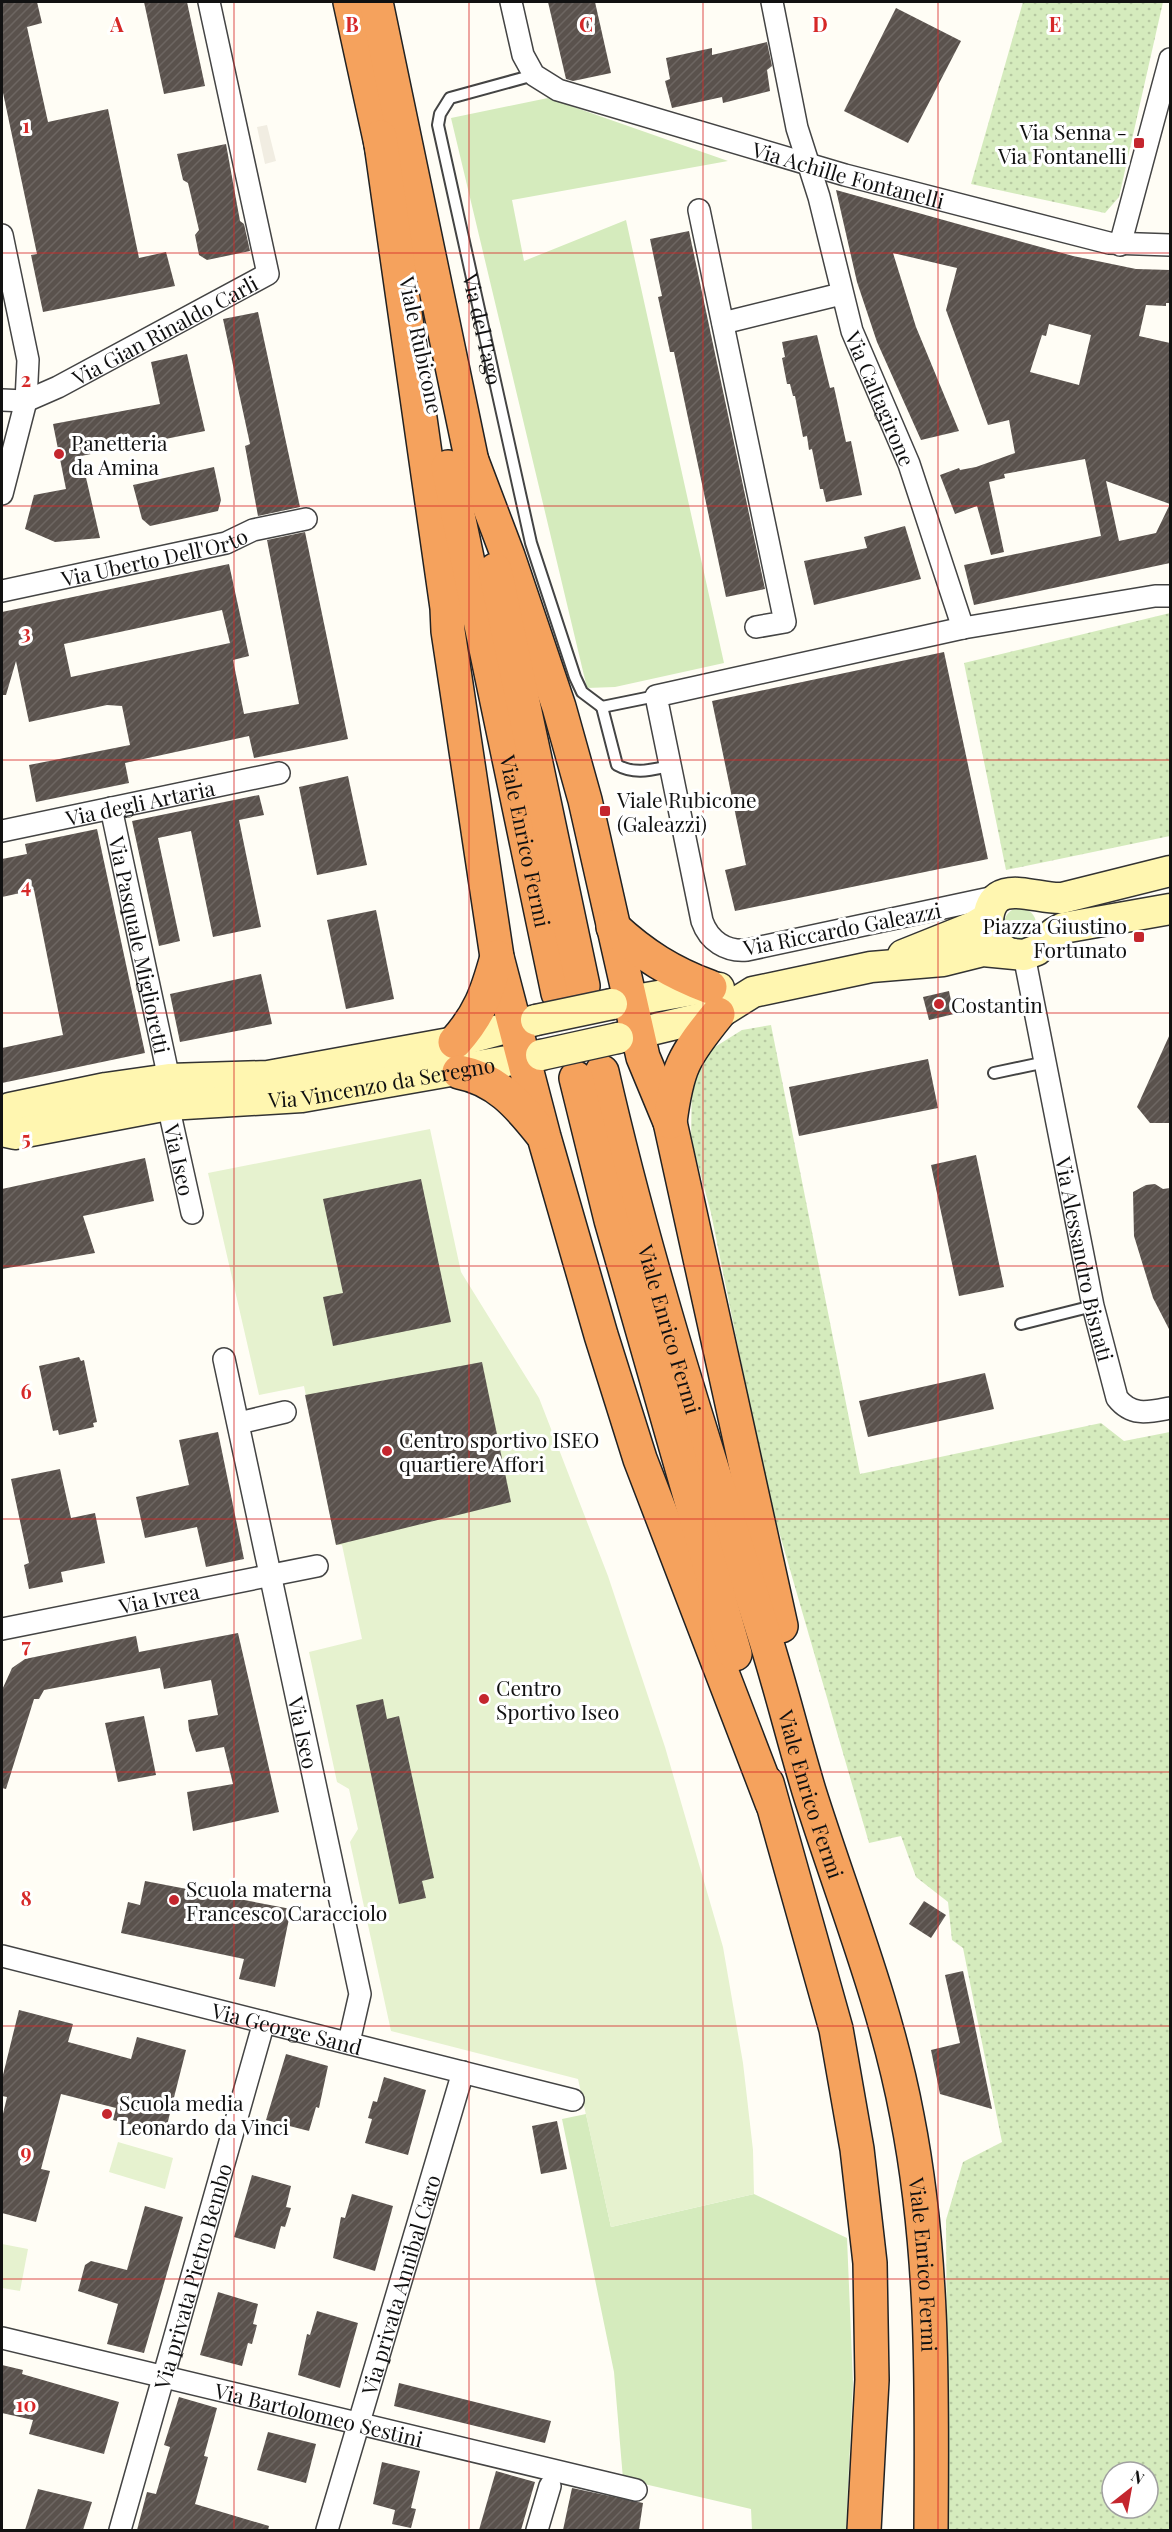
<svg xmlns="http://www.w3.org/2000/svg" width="1172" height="2532" font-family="'Playfair Display',serif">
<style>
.grass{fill:#d5ebbd}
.park{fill:url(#park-dots);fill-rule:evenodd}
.pitch{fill:#e6f2cf}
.plaza{fill:#f1ede2}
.building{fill:url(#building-hatch);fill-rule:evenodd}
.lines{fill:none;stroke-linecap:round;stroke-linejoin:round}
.lane-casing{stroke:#444;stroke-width:14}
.street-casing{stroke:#444;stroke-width:24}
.secondary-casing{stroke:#333;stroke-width:33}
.highway-casing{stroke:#222;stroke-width:36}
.lane{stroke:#fff;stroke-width:10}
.street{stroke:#fff;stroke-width:21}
.secondary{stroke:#fff6b0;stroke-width:30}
.highway{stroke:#f5a25d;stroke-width:33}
.secondary-bridge-casing{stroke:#333;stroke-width:33;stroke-linecap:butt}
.secondary-bridge{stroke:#fff6b0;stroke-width:30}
.grid{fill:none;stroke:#d62828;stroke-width:1.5;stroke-opacity:0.55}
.poi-dot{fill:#c4262e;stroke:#fff;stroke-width:2}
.labels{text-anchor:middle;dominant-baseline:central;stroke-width:6;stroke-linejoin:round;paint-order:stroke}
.poi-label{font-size:21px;fill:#111;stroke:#fff;text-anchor:start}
.street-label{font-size:21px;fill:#111;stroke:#fff}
.grid-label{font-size:20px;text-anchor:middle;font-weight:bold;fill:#d62828;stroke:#fff;stroke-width:6;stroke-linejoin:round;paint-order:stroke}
</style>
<defs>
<pattern id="park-dots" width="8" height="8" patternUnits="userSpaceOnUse" patternTransform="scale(1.5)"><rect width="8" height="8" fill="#d5ebbd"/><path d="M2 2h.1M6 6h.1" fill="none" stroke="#b6c8a1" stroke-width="1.8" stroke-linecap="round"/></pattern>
<pattern id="building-hatch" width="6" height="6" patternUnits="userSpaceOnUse" patternTransform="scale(1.5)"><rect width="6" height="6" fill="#5a524d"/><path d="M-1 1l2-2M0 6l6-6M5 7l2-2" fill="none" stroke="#6d6662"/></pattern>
</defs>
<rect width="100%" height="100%" fill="#fffdf5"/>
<g class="grass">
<polygon points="548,98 728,161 512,200 524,261 626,220 724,663 615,687 587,688 451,118"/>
<circle cx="1020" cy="924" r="16"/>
<polygon points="586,2114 611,2227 754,2194 847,2238 853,2383 846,2530 752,2530 751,2509 623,2479 614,2372 562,2119"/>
</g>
<g class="park">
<polygon points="1023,2 1163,2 1119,197 1105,213 971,184"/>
<polygon points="1170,613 1170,836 1006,870 964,663"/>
<path d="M771 1025 860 1474 1101 1423 1124 1441 1170 1432V2527L1168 2530H945L948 2499 946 2220 963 2162 1002 2142 963 1948 952 1940 948 1902 916 1877 901 1836 869 1843 767 1490 711 1213 691 1139 692 1081 710 1050 742 1030ZM1112 2472H1148V2508H1112Z"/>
</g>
<g class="pitch">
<polygon points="430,1129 461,1272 539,1398 608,1576 665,1747 723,1947 743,2063 753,2150 754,2194 611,2227 578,2079 391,2031 350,1842 358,1829 349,1789 337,1782 309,1652 362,1639 342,1545 336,1545 304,1386 259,1395 208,1173"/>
<polygon points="118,2142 173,2158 165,2189 109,2172"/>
<polygon points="2,2244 28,2249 20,2291 2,2288"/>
</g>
<polygon class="plaza" points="267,125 276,161 265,164 257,127"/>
<g class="building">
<polygon points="2,2 37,2 42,23 27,27 48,122 108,109 139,258 166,252 175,286 43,312 31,255 37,254 2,88"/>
<polygon points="144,2 187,2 205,86 164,94"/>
<polygon points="548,2 595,2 611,73 573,81 566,79"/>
<polygon points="896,8 961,41 908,143 844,111"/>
<polygon points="767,42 772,66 767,70 770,91 723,103 722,97 672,108 665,81 670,79 666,58 712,48 712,55"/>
<polygon points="226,144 240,221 244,224 250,251 207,260 199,255 195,235 199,230 188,183 183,180 177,154"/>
<path d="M836 190 1073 256 1136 269 1170 270V303H1166V306L1146 305 1139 336 1170 343V563L974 605 964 565 1101 536 1085 459 1004 474 1005 478 989 482 1004 552 991 555 977 506 955 514 940 475 959 468 960 470 976 467 1015 453 1009 420 988 425 946 310 957 268 893 253 916 327 959 431 921 440 877 342 857 282ZM1049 324 1091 335 1079 385 1030 372 1042 335 1046 336ZM1106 481 1170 504 1156 533 1119 541Z"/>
<polygon points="689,231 765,589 726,597 674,352 670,352 658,297 662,296 650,239"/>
<polygon points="258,312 300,507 258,516 245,446 250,444 223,319"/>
<polygon points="817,335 830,388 834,387 846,442 851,441 862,495 826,502 823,489 820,489 812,449 809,450 807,436 803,437 795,396 793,396 790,384 787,384 782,358 785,357 782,342"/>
<polygon points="187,354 205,431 81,456 100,538 55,542 25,529 34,495 66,489 53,424 160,404 151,362"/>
<polygon points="214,467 221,500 218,511 150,526 142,519 133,485"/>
<polygon points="905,526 921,579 814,605 804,561 867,548 864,537"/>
<path d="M305 532 348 739 254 758 249 736 125 763 129 783 36 802 29 765 130 745 122 706 107 705 29 722 16 661 6 695H2V612L229 564 249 656 233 660 244 714 299 704 267 540ZM222 610 230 643 71 677 64 644Z"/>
<polygon points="944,652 988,859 735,911 725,870 746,865 712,701"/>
<polygon points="348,776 367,865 317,875 299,787"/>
<polygon points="259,795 264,815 239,820 261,927 213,937 191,831 158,838 180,941 159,946 132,821"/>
<polygon points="97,829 145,1053 2,1083 2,1048 63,1035 34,890 2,897 2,859 27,854 25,844"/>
<polygon points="376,910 394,999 346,1009 327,920"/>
<polygon points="261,974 272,1024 180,1042 170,994"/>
<polygon points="949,991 954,1014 929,1020 923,997"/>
<polygon points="1170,1034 1170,1123 1150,1123 1137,1107"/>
<polygon points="928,1059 938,1108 799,1136 789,1087"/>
<polygon points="976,1155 1004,1287 959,1296 931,1165"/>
<polygon points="145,1158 154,1201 83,1216 95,1253 2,1269 2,1189"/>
<polygon points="421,1179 451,1322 333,1346 323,1297 343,1293 323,1199"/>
<polygon points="1155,1184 1163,1189 1170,1188 1170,1331 1153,1298 1134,1236 1133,1192 1146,1185"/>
<polygon points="79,1357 81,1361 84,1360 97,1422 93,1423 94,1427 59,1435 58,1430 53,1431 39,1366"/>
<polygon points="482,1362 511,1502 336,1545 305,1395"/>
<polygon points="985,1373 994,1409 868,1437 859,1401"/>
<polygon points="218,1432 244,1559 206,1567 197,1527 145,1538 136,1497 189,1485 179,1440"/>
<polygon points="60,1469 71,1518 95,1513 105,1563 61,1572 63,1582 29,1589 24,1565 29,1563 11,1479"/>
<polygon points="238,1633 279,1812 193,1831 187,1792 233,1784 224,1747 196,1752 189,1730 188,1720 218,1715 211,1680 164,1689 160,1668 44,1690 39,1699 34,1699 6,1789 2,1788 2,1690 12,1668 25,1659 136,1636 139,1652"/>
<polygon points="383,1699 387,1719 399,1716 434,1878 422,1881 426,1898 399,1904 356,1705"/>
<polygon points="144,1716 156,1775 118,1782 105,1723"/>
<polygon points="145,1881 291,1909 275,1987 239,1979 244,1959 121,1933 128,1902 140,1905"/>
<polygon points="924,1901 946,1915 931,1938 909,1924"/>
<polygon points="963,1971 972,2012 992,2109 940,2094 931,2050 960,2043 945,1975"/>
<polygon points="19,2010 73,2024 68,2042 131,2059 137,2037 186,2050 165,2133 113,2120 116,2108 61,2094 41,2169 50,2171 36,2222 2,2213 2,2118 7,2097 2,2096 2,2079"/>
<polygon points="286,2054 328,2066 319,2108 316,2107 309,2131 266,2120"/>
<polygon points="384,2077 426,2090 408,2155 365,2143 372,2119 368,2118 373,2101 377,2102"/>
<polygon points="557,2121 567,2169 541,2174 532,2126"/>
<polygon points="252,2175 291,2186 286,2207 291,2208 285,2227 281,2226 275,2249 234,2237"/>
<polygon points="352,2194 393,2206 375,2271 333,2258 341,2217 345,2218"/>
<polygon points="145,2206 183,2217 144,2353 107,2344 118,2304 78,2291 85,2265 91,2261 127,2270"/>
<polygon points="218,2292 258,2304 253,2324 257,2325 252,2344 248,2343 242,2366 200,2355"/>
<polygon points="317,2311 358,2323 340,2388 298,2375 307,2334 310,2335"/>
<polygon points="2,2365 23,2370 22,2374 119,2402 104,2454 29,2434 33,2420 2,2413"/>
<polygon points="399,2383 551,2421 545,2443 394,2406"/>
<polygon points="179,2397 217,2408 204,2456 208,2457 195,2504 269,2526 268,2530 137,2530 147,2492 156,2494 170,2447 164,2445"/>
<polygon points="268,2432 316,2444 306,2483 257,2470"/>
<polygon points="382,2462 420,2471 411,2508 416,2509 411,2528 392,2524 395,2510 373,2504"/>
<polygon points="496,2471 535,2482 521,2530 479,2530"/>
<polygon points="572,2488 643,2503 639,2530 563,2530"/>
<polygon points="38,2489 92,2502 83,2530 25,2530"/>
</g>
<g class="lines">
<g class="lane-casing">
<g id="lane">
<path id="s1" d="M534 75 450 98 440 114 438 125 531 543 575 677 582 692 602 707"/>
<path d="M602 707 617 765C635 775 651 770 670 766"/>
<polyline points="602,707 656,696"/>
<polyline points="994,1073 1046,1062"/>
<polyline points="1021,1324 1093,1306"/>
</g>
</g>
<g class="street-casing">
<g id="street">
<path id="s2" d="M511 2 523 55 534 75 558 90 845 175 1109 243 1170 245"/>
<path id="s3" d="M772 2 797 128 819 197 852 331 909 464 963 628"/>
<polyline points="699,210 785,622 756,627"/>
<polyline points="2,235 28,360 26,401 2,494"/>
<polyline points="1120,245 1170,59"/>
<polyline points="723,323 841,294"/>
<path id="s4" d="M2 400 26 401 58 387 268 274 209 2"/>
<path id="s5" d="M2 591 226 543 253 530 306 519"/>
<path id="s6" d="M111 808 169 1079"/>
<path id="s7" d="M2 831 279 773"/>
<path d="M1004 895 747 950C726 952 709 941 702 921L656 696 963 628 1155 596H1170"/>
<path id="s8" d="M1024 955 1093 1306 1117 1398C1132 1417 1149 1412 1170 1408"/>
<path id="s9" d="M168 1105 192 1213"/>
<path id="s10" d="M224 1359 360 1994 349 2042"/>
<polyline points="239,1423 285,1412"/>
<path id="s11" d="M2 1629 317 1566"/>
<path id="s12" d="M2 1956 573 2100"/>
<path id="s13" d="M2 2338 636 2490"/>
<path id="s14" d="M120 2530 264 2022"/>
<path id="s15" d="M327 2530 463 2072"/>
<polyline points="537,2530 550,2486"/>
</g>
</g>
<g class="secondary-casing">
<g id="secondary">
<path d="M1005 951C994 944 987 934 988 920 992 875 1036 900 1062 898L1170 871"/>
<polyline points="903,955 973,927 988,918"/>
<polyline points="612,1004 710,987 719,988"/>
<polyline points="618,1038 718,1014 753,992 871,967 943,961 983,951 1024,955 1037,950 1054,933 1063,928 1170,909"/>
<polyline points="2,1113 10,1108 106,1088 169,1079 268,1076 455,1042 536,1020"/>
<path id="s16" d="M2 1131 15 1134 168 1105 302 1097 541 1055"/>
</g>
</g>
<g class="highway-casing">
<g id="highway">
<polyline points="350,2 384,158"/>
<polyline points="376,2 476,481"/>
<polyline points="380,137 447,608 448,631 497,957 544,1137 601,1335 640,1459 772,1803"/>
<polyline points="472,461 508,556 559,707 585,800 643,1057 670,1122 781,1626"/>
<path id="s17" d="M448 467 558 993"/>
<polyline points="495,570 583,986"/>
<path d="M613 927C643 955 672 973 710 987"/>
<path d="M455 1042C480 1014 487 993 497 957"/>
<path d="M459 1072C496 1079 518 1104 541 1133"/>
<path id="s18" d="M602 1072C645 1261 705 1446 763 1631 780 1684 793 1738 809 1791 843 1899 886 2004 907 2116 934 2253 932 2392 931 2530"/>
<polyline points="576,1078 611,1220 735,1654"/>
<path d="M670 1122C677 1068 683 1057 718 1014"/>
<polyline points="767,1783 836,2029 857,2149 870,2263 872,2380 864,2530"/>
</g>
</g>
<use href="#lane" class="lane"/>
<use href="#street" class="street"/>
<use href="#secondary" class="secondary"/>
<use href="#highway" class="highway"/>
<g class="secondary-bridge-casing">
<g id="secondary-bridge">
<polyline points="536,1020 612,1004"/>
<polyline points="541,1055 618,1038"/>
</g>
</g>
<use href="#secondary-bridge" class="secondary-bridge"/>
</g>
<path class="grid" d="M234 2V2530M469 2V2530M703 2V2530M938 2V2530M2 253H1170M2 506H1170M2 760H1170M2 1013H1170M2 1266H1170M2 1519H1170M2 1772H1170M2 2026H1170M2 2279H1170"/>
<g class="poi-dot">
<rect x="1133" y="137" width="12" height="12" rx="3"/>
<circle cx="59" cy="454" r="6"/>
<rect x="599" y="805" width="12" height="12" rx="3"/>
<rect x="1133" y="931" width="12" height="12" rx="3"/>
<circle cx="939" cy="1004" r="6"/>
<circle cx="387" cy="1451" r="6"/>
<circle cx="484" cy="1699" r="6"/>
<circle cx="174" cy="1900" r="6"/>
<circle cx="107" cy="2114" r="6"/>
</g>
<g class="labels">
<g class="poi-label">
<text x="1127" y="131" text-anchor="end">Via Senna -<tspan x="1127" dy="24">Via Fontanelli</tspan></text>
<text x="71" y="442">Panetteria<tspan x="71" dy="24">da Amina</tspan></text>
<text x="617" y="799">Viale Rubicone<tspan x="617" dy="24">(Galeazzi)</tspan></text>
<text x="1127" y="925" text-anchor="end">Piazza Giustino<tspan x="1127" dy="24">Fortunato</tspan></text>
<text x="951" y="1004">Costantin</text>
<text x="399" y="1439">Centro sportivo ISEO<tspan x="399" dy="24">quartiere Affori</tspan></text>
<text x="496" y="1687">Centro<tspan x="496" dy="24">Sportivo Iseo</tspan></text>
<text x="186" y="1888">Scuola materna<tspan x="186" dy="24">Francesco Caracciolo</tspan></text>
<text x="119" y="2102">Scuola media<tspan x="119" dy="24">Leonardo da Vinci</tspan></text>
</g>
<g class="street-label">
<text stroke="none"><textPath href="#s2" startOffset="408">Via Achille Fontanelli</textPath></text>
<text stroke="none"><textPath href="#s1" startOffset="326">Via del Tago</textPath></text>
<text stroke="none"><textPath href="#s4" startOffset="180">Via Gian Rinaldo Carli</textPath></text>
<text transform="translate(422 345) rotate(78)">Viale Rubicone</text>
<text stroke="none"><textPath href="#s3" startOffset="412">Via Caltagirone</textPath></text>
<text stroke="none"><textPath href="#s5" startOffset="156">Via Uberto Dell'Orto</textPath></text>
<text stroke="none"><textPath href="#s7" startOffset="141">Via degli Artaria</textPath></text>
<text stroke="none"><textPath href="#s17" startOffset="382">Viale Enrico Fermi</textPath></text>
<text transform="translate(842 928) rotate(-11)">Via Riccardo Galeazzi</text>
<text stroke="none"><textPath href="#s6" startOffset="140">Via Pasquale Miglioretti</textPath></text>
<text stroke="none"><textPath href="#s16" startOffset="384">Via Vincenzo da Seregno</textPath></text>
<text stroke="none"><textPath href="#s9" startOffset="56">Via Iseo</textPath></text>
<text stroke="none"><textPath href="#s8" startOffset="310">Via Alessandro Bisnati</textPath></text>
<text stroke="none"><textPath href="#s18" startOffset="266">Viale Enrico Fermi</textPath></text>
<text stroke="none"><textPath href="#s11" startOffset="160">Via Ivrea</textPath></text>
<text stroke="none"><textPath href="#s10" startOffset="382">Via Iseo</textPath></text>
<text stroke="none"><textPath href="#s18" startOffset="752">Viale Enrico Fermi</textPath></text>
<text stroke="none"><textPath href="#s12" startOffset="294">Via George Sand</textPath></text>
<text stroke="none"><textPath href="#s18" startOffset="1238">Viale Enrico Fermi</textPath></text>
<text stroke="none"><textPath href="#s14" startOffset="264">Via privata Pietro Bembo</textPath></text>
<text stroke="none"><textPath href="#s15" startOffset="256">Via privata Annibal Caro</textPath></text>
<text stroke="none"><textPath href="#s13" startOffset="326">Via Bartolomeo Sestini</textPath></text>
</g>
</g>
<g class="grid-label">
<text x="117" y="32">A</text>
<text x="352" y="32">B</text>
<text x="586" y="32">C</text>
<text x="820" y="32">D</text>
<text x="1055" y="32">E</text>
<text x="26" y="133">1</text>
<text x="26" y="387">2</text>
<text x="26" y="640">3</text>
<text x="26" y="893">4</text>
<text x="26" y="1146">5</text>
<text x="26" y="1399">6</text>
<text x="26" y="1653">7</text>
<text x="26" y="1906">8</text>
<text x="26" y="2159">9</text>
<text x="26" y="2412">10</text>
</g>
<rect width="1172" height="2532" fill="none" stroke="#111111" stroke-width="6"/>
<g transform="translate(1130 2490) rotate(31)"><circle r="28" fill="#ffffff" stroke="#a0a0a0" stroke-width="1.5"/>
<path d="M0-4.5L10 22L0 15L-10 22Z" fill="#c4262e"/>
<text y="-9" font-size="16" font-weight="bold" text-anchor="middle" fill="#111111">N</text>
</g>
</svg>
